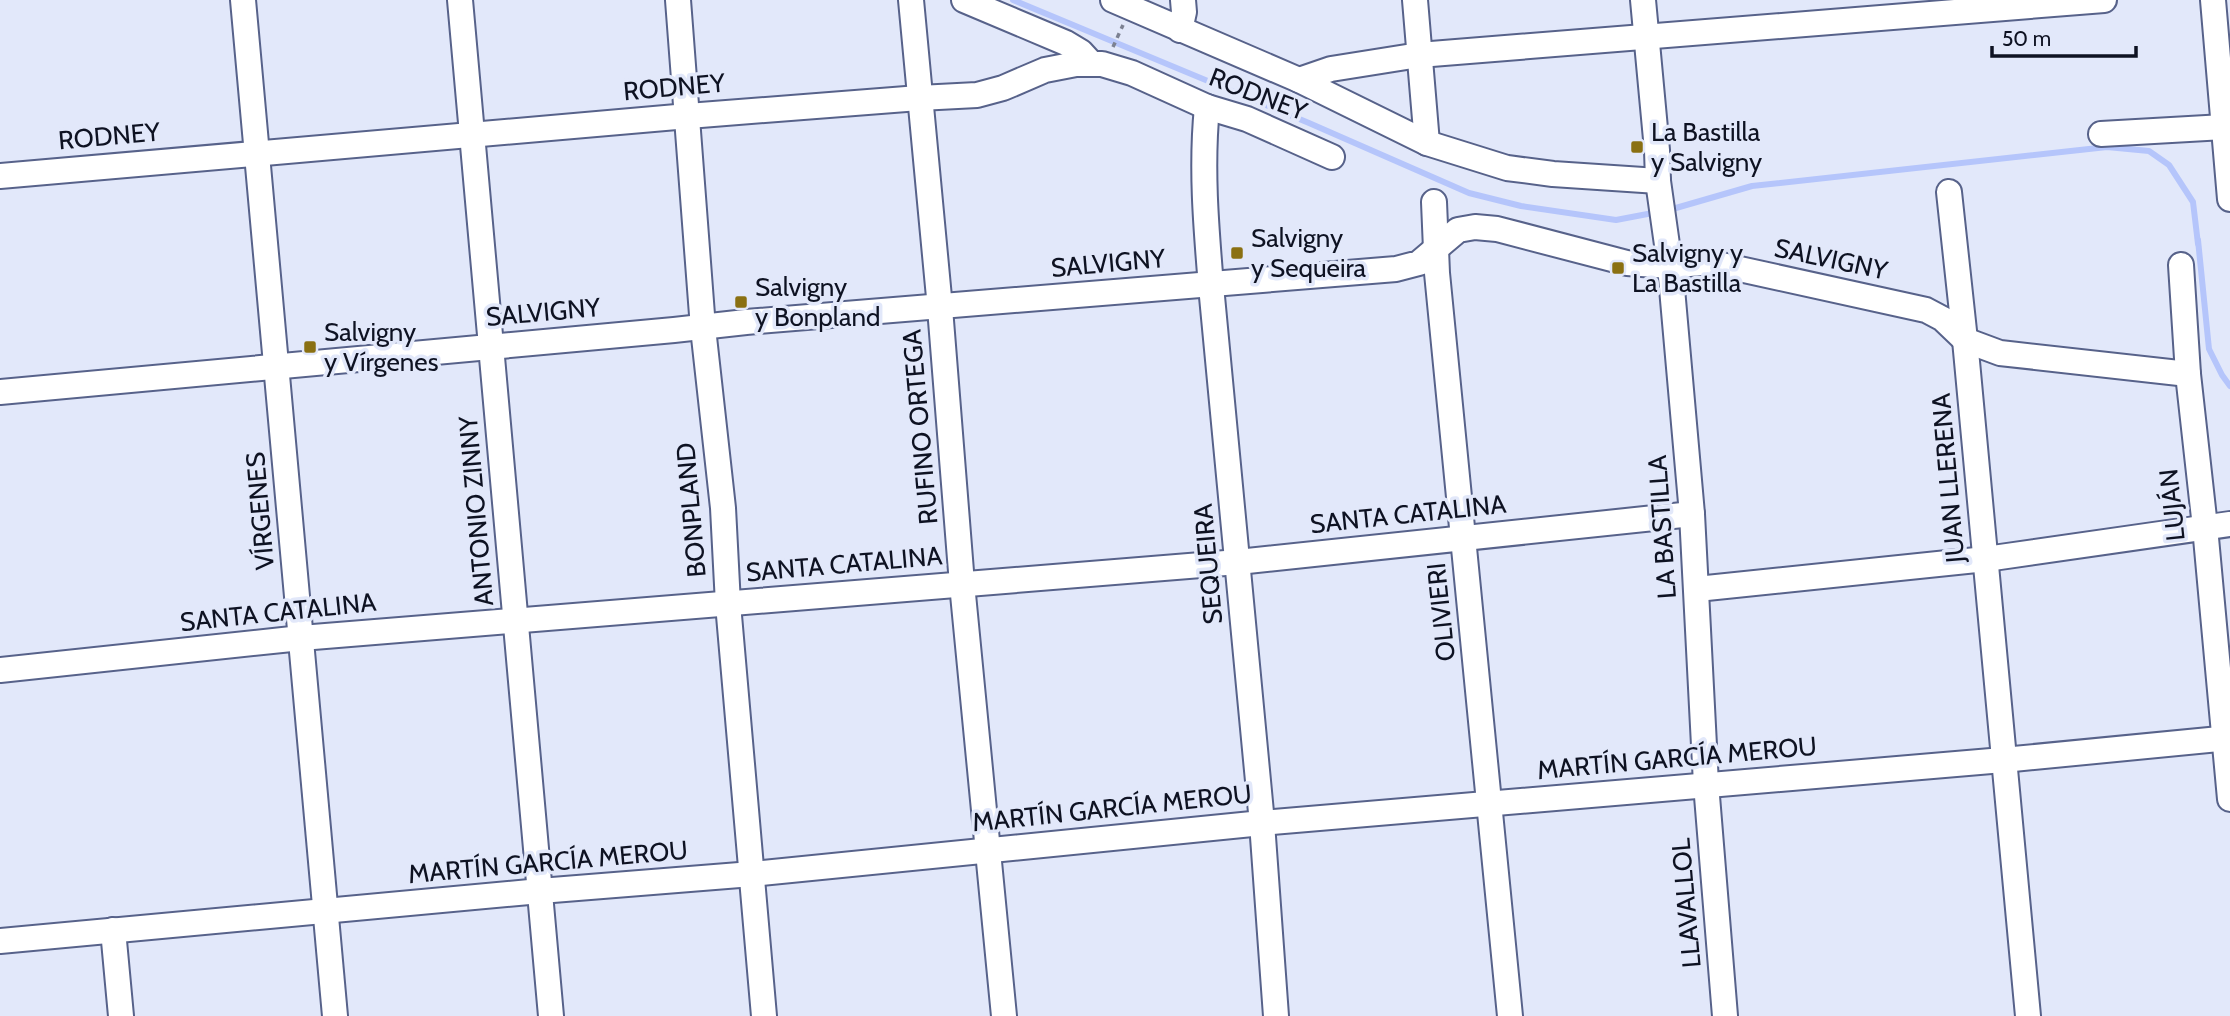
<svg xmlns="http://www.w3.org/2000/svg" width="2230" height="1016" font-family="Cabin,sans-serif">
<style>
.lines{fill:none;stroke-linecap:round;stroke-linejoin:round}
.stream{stroke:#b5c5fb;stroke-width:6}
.minor-casing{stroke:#57628a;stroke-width:28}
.path{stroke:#7c8192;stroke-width:3.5;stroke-dasharray:5 5;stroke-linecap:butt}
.minor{stroke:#fff;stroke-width:24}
.poi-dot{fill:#8a7012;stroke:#e2e8fa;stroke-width:2.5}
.labels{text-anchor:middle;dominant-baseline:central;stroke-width:7;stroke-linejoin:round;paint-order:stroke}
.street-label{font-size:26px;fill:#0e1222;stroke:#e2e8fa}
.poi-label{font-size:26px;fill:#0e1222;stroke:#e2e8fa;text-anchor:start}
</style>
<rect width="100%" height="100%" fill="#e2e8fa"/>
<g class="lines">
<g class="stream">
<polyline points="1013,0 1309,123 1469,193 1521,206 1616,220 1658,212"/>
<polyline points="1669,210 1752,186 2107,147 2149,151 2169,165 2193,202 2198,244"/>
<polyline points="2198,240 2209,349 2222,375 2230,386"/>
</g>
<g class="minor-casing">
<g id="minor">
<polyline points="243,0 335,1016"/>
<polyline points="460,0 551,1016"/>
<polyline points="678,0 703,328 723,508 728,604 764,1016"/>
<polyline points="911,0 940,308 962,584 1004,1016"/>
<polyline points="964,0 1066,43 1081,52 1092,64"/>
<polyline points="1113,0 1299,80 1427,143 1507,168 1553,174 1658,181"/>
<polyline points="1415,0 1427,143"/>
<polyline points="1643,0 1657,150 1658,181 1670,266 1692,514 1706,784 1725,1016"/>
<polyline points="2213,0 2230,199"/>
<polyline points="1180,30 1184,12 1183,0"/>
<polyline points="1299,80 1331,69 1419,55 2104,0"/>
<path d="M1207 107C1201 167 1206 226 1211 286L1262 823 1276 1016"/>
<polyline points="2101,134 2224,127"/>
<polyline points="0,176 688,116 919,98 977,95 1003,88 1045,70 1076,64 1102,64 1132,73 1207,107 1247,119 1332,157"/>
<polyline points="1949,192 1965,340 2028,1016"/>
<polyline points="1434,202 1437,273 1510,1016"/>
<polyline points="2181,265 2188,374 2205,527 2230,799"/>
<polyline points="0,392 674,330 746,322 1396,269 1419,263 1458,230 1475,227 1497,229 1627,263 1670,266 1699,263 1717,264 1926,310 1943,319 1965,340 2000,353 2188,374"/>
<polyline points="1697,589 1986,559 2230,524"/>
<polyline points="0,670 301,638 1238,562 1692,514"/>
<polyline points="113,930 121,1016"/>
<polyline points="0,941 540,891 752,874 1262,823 2003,760 2230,738"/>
</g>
</g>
<polyline class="path" points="1113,47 1123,25"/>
<use href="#minor" class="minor"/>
</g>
<g class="poi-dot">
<rect x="1630" y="140" width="14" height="14" rx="3.5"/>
<rect x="1230" y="246" width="14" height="14" rx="3.5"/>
<rect x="1611" y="261" width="14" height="14" rx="3.5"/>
<rect x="734" y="295" width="14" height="14" rx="3.5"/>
<rect x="303" y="340" width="14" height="14" rx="3.5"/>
</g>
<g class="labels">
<g class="street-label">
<text transform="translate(674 87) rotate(-5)">RODNEY</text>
<text transform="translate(1258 94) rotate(21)">RODNEY</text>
<text transform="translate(109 136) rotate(-5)">RODNEY</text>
<text transform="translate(1831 259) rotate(12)">SALVIGNY</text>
<text transform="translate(1108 263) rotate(-5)">SALVIGNY</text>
<text transform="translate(543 312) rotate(-5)">SALVIGNY</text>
<text transform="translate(920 427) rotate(-95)">RUFINO ORTEGA</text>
<text transform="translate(1948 478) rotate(-95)">JUAN LLERENA</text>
<text transform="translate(2172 505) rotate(-96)">LUJÁN</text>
<text transform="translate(691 510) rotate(-95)">BONPLAND</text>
<text transform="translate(260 511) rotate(-95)">VÍRGENES</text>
<text transform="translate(476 511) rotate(-95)">ANTONIO ZINNY</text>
<text transform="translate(1408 514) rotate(-6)">SANTA CATALINA</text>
<text transform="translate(1662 527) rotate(-94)">LA BASTILLA</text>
<text transform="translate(844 564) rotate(-5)">SANTA CATALINA</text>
<text transform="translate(1208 564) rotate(-95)">SEQUEIRA</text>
<text transform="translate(278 612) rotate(-6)">SANTA CATALINA</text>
<text transform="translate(1441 612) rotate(-96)">OLIVIERI</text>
<text transform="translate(1677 758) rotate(-5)">MARTÍN GARCÍA MEROU</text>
<text transform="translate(1112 808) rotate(-6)">MARTÍN GARCÍA MEROU</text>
<text transform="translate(548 862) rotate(-5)">MARTÍN GARCÍA MEROU</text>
<text transform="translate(1686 903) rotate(-95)">LLAVALLOL</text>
</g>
<g class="poi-label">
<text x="1651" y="132">La Bastilla<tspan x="1651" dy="30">y Salvigny</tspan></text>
<text x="1251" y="238">Salvigny<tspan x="1251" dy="30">y Sequeira</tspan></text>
<text x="1632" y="253">Salvigny y<tspan x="1632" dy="30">La Bastilla</tspan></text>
<text x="755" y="287">Salvigny<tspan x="755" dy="30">y Bonpland</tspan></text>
<text x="324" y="332">Salvigny<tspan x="324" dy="30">y Vírgenes</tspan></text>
</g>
</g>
<path d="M1992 46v10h144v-10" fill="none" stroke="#0e1222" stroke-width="3.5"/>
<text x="2002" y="46" font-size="21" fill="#0e1222" stroke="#e2e8fa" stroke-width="5" paint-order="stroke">50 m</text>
</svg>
